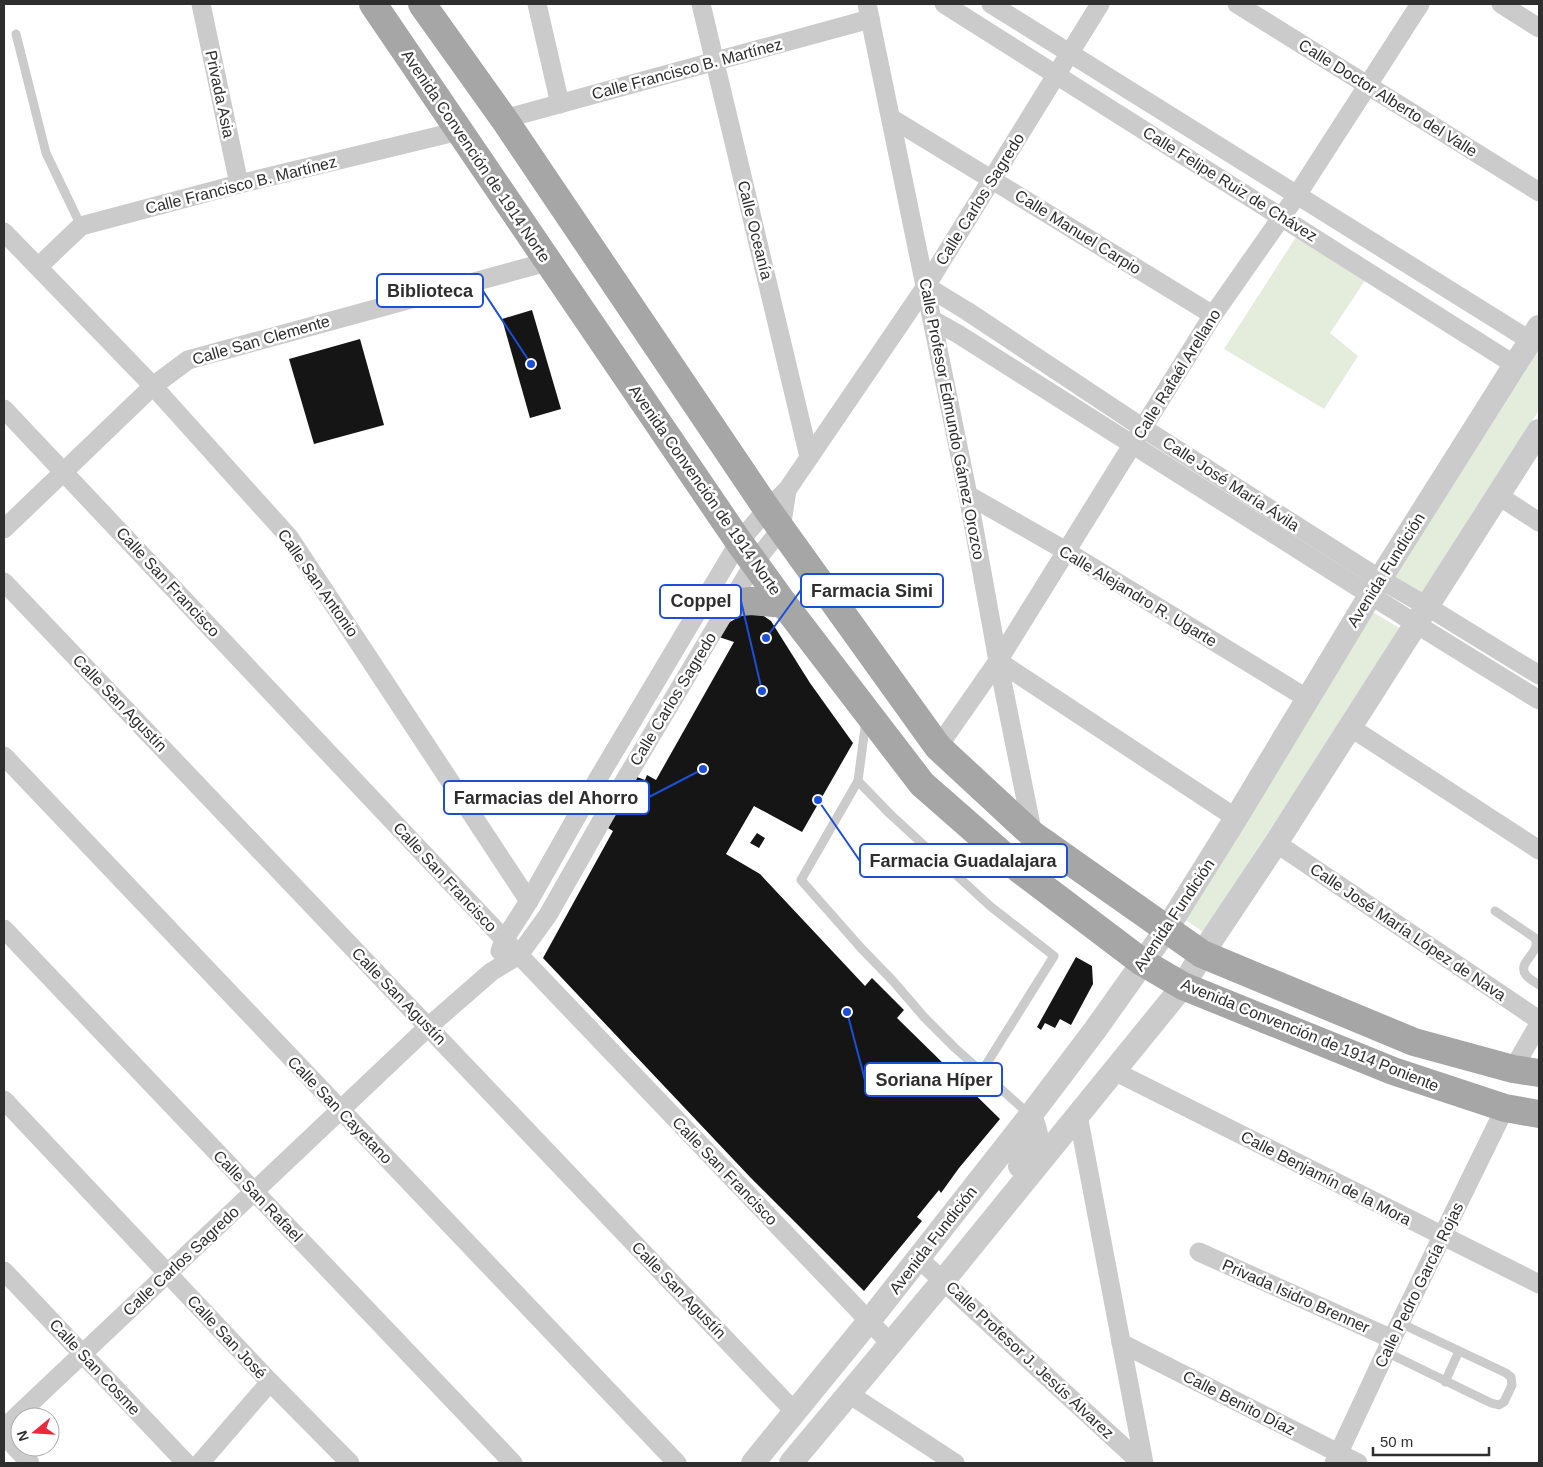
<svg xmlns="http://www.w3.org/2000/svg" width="1543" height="1467" font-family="Helvetica,sans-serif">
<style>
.green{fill:#e4ecdb}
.building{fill:#151515}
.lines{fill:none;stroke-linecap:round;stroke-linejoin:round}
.service{stroke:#cbcbcb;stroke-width:9}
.minor{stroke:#cbcbcb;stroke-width:19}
.tertiary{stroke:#cbcbcb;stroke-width:24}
.primary{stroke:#a6a6a6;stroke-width:28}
.labels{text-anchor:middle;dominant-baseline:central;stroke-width:5;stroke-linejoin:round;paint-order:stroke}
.street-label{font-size:16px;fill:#2e2e2e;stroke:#fff}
.leader{fill:none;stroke:#1d4ed8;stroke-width:2}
.callout-dot{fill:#1d4ed8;stroke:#fff;stroke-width:2}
.callout{fill:#fff;stroke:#1d4ed8;stroke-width:2}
.callout-label{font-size:18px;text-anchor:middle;font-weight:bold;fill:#2e2e2e}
</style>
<rect width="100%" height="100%" fill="#fff"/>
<g class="green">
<polygon points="1298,234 1366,279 1330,333 1358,356 1324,409 1224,349"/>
<polygon points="1539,350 1539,410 1424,595 1395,577"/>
<polygon points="1371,611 1401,629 1203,932 1179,915"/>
</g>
<g class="building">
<polygon points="532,310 561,409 530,418 502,319"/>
<polygon points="360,339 384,425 314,444 289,359"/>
<polygon points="744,614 761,614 771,621 810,683 853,743 802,832 754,806 726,854 760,874 865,986 872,978 904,1010 897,1018 1000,1119 959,1168 941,1193 939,1190 917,1217 922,1221 864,1291 750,1177 543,958 613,831 608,828 637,777 645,780 647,775 656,780 734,642 719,637 728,623"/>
<polygon points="757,833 765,838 759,848 750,843"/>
<polygon points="1076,957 1092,966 1093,984 1071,1025 1060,1019 1055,1028 1045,1023 1041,1030 1037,1027"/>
</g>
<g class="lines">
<g class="service">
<polyline points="16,34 46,153 81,226"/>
<polyline points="866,720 858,781 801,880 861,948 893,981 924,1017 955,1048 1030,1115"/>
<polyline points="858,781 890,814 990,906 1054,956 982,1071"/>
<polyline points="957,875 982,841"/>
<path d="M1495 911 1535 938C1542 953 1516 962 1526 975 1529 979 1535 982 1539 985"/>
<polyline points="1386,1352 1491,1403 1499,1405 1504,1402 1512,1385 1511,1377 1506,1373 1400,1323"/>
<polyline points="1445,1382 1459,1351"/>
</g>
<g class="minor">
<polyline points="201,4 239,184"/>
<polyline points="537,4 560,104"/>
<polyline points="701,4 809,457"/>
<polyline points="867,4 968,495 998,661 1033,835"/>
<polyline points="944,4 1515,365"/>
<polyline points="991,4 1531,341"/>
<polyline points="1237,4 1539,192"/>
<polyline points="1501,4 1539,28"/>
<polyline points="891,118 1213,315"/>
<polyline points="504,119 870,19"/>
<polyline points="4,232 153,386 289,537 529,901"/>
<polyline points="38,267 81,226 239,184 459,131"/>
<polyline points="926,286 967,311 1143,428 1380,579 1428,607 1539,675"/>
<polyline points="933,320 958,334 1416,624 1539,700"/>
<polyline points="4,409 519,955 890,1343"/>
<polyline points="968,495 1066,551 1308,699"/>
<polyline points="1499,496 1539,522"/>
<polyline points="4,529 153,386 188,360 547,262"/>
<polyline points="4,582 794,1411"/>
<polyline points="998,661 1236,818"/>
<polyline points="1350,727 1539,850"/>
<polyline points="938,747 998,661 1213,315 1297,195 1420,4"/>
<polyline points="4,756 677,1463"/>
<polyline points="1276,843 1539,1020"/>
<polyline points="4,929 513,1463"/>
<polyline points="500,951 504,940 529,901 599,777 739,542 767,509 787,490 926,286 1100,4"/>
<polyline points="1513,1069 1539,1024"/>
<polyline points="1114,1071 1539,1284"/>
<polyline points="4,1100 270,1382 350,1463"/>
<polyline points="1078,1115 1144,1463"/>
<polyline points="1199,1252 1392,1339"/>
<polyline points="918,1258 1141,1463"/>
<polyline points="4,1271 186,1463"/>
<polyline points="1121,1343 1358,1463"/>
<polyline points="849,1394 955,1463"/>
<polyline points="4,1428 428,1027 491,972 519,955 548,915 619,790 754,563 781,529 787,490"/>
<polyline points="4,1435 30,1463"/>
<polyline points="200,1463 270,1382"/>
<polyline points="1334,1463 1392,1339 1505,1108"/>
</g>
<g class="tertiary">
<path d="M1020 1166C1037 1143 1042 1144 1030 1116"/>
<polyline points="753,1463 869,1321 1030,1116 1095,1030 1166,930 1236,818 1380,579 1539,327"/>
<polyline points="791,1463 943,1281 1183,986 1202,954 1276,843 1539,431"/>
</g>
<g class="primary">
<polyline points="373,4 739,542 784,604 922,784 1019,869 1142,962 1183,986 1393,1071 1505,1108 1539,1114"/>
<polyline points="422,4 504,119 767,509 938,747 1033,835 1202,954 1414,1042 1513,1069 1539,1073"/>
<polyline points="731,603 751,601 784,604"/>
</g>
</g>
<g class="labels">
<g class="street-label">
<text transform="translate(687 69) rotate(-15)">Calle Francisco B. Martínez</text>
<text transform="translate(220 94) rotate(78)">Privada Asia</text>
<text transform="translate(1388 98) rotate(32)">Calle Doctor Alberto del Valle</text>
<text transform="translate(476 156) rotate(56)">Avenida Convención de 1914 Norte</text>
<text transform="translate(1230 184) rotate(32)">Calle Felipe Ruiz de Chávez</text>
<text transform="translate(241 185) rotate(-14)">Calle Francisco B. Martínez</text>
<text transform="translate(980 199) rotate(-58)">Calle Carlos Sagredo</text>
<text transform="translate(755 230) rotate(76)">Calle Oceanía</text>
<text transform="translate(1078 232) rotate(32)">Calle Manuel Carpio</text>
<text transform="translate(261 340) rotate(-16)">Calle San Clemente</text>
<text transform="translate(1177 374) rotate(-58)">Calle Rafaél Arellano</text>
<text transform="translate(952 419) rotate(79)">Calle Profesor Edmundo Gámez Orozco</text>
<text transform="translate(1231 484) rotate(33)">Calle José María Ávila</text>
<text transform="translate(705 490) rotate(55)">Avenida Convención de 1914 Norte</text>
<text transform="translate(1386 570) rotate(-58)">Avenida Fundición</text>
<text transform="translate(168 582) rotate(47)">Calle San Francisco</text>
<text transform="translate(318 583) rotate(55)">Calle San Antonio</text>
<text transform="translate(1138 596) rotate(31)">Calle Alejandro R. Ugarte</text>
<text transform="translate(673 699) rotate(-59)">Calle Carlos Sagredo</text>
<text transform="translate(120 703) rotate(46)">Calle San Agustín</text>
<text transform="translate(445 877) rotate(47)">Calle San Francisco</text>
<text transform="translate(1174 915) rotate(-56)">Avenida Fundición</text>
<text transform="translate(1408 932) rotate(34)">Calle José María López de Nava</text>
<text transform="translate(399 996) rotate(46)">Calle San Agustín</text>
<text transform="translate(1310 1035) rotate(22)">Avenida Convención de 1914 Poniente</text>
<text transform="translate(340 1110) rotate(46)">Calle San Cayetano</text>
<text transform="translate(725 1171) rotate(46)">Calle San Francisco</text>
<text transform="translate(1326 1178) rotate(27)">Calle Benjamín de la Mora</text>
<text transform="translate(258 1196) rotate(46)">Calle San Rafael</text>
<text transform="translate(933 1240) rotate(-52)">Avenida Fundición</text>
<text transform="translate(181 1261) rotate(-43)">Calle Carlos Sagredo</text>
<text transform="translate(1419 1285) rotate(-64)">Calle Pedro García Rojas</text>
<text transform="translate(679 1290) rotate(46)">Calle San Agustín</text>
<text transform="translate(1296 1296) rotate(24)">Privada Isidro Brenner</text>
<text transform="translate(227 1337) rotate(47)">Calle San José</text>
<text transform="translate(1030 1360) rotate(43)">Calle Profesor J. Jesús Álvarez</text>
<text transform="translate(95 1367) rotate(47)">Calle San Cosme</text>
<text transform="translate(1239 1403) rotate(27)">Calle Benito Díaz</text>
</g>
</g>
<path class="leader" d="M531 364L483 291M766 638L801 590M762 691L741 601M703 769L649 797M818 800L860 861M847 1012L865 1080"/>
<g class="callout-dot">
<circle cx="531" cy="364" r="5"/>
<circle cx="766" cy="638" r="5"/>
<circle cx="762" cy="691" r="5"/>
<circle cx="703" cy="769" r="5"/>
<circle cx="818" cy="800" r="5"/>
<circle cx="847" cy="1012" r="5"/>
</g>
<g class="callout">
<rect x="377" y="274" width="106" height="33" rx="5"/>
<rect x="801" y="574" width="142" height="33" rx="5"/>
<rect x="660" y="585" width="81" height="33" rx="5"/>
<rect x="444" y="781" width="205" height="33" rx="5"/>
<rect x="860" y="844" width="207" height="33" rx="5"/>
<rect x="865" y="1063" width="137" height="33" rx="5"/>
</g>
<g class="callout-label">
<text x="430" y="297">Biblioteca</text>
<text x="872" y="597">Farmacia Simi</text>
<text x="701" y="607">Coppel</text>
<text x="546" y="804">Farmacias del Ahorro</text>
<text x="963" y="867">Farmacia Guadalajara</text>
<text x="934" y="1086">Soriana Híper</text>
</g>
<rect width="1543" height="1467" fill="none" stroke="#2e2e2e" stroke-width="10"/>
<g transform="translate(35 1432) rotate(252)"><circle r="24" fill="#ffffff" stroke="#ababab"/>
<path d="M0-4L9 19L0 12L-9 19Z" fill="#ec293a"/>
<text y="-8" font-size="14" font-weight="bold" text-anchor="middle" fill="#2e2e2e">N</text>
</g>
<path d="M1373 1447v8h116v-8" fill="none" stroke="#2e2e2e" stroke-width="2.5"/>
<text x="1380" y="1447" font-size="15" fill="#2e2e2e" stroke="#ffffff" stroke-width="4" paint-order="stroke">50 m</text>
</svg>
